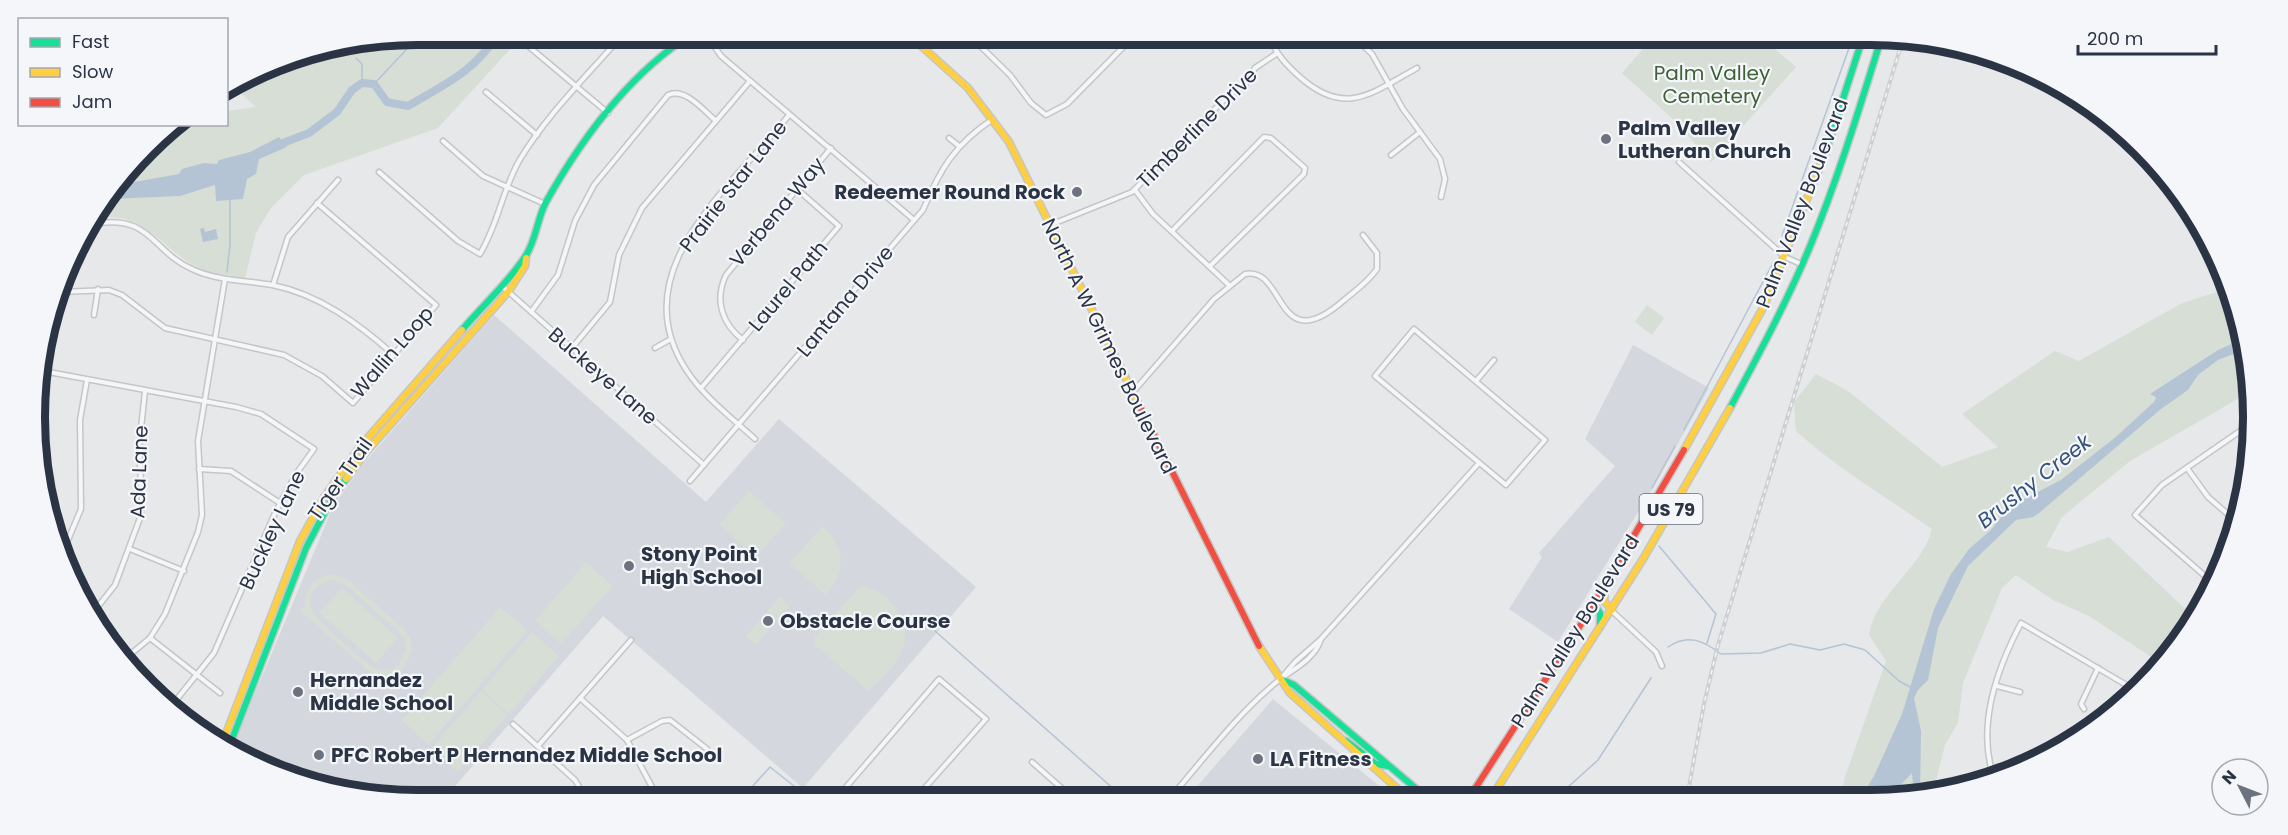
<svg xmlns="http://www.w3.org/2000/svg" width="2288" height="835" font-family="Poppins,sans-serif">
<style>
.built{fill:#d4d7dd}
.green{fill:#d6ded6;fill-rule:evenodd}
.water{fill:#b4c4d5}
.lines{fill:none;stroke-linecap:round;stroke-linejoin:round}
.stream{stroke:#b4c4d5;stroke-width:1.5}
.river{stroke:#b4c4d5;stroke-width:8}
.street-casing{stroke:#c4c6c8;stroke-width:7}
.fast-casing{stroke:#c4c6c8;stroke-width:9}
.slow-casing{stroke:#c4c6c8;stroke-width:9}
.jam-casing{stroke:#c4c6c8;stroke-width:9}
.street{stroke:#f5f6f7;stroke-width:4}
.fast{stroke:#16e098;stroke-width:6}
.slow{stroke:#ffcf43;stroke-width:6}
.jam{stroke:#f24e42;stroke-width:6}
.rail-casing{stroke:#cecfd2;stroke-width:4}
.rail{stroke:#f4f6f9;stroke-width:1.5;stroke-dasharray:4.5;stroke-linecap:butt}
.poi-dot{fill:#6c737f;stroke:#f4f6f9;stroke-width:2}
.labels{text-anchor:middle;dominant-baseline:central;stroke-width:4.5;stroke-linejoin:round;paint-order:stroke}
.shield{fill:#f4f6f9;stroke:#676e7b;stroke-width:1.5}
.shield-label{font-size:18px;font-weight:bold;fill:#2b3445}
.park-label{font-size:20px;fill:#3f6138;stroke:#f4f6f9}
.street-label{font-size:20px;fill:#2b3445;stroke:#f4f6f9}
.poi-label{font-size:20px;font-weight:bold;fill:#2b3445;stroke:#f4f6f9;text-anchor:start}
.water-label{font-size:21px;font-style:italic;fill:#34527a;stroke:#f4f6f9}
.rim{fill:none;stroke:#2b3445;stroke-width:8}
</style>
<rect width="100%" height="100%" fill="#e6e8ea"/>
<g class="built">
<polygon points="494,315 706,502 779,419 976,587 803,788 603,616 443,800 417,800 319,788 232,748 333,507 363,464"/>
<polygon points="1633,345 1709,388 1653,488 1558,642 1509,609 1542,557 1539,553 1615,466 1585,439"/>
<polygon points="1273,699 1394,798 1186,799"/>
</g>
<g class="green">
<polygon points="1626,34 1759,35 1796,67 1711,162 1675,121 1622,73 1642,50"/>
<path d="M418 35H518L513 46 438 128 304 175 271 208 256 233 245 278C232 275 215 275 203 270 163 253 147 210 97 218L165 130 173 125 226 124 227 111 256 107 234 87 271 64Z"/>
<path d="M2224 290 2250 367 2248 393 2130 461 2062 517 2046 547 2067 552 2109 537 2195 618 2159 662 2089 616 2053 600 2016 575 2002 588 1963 683 1958 722 1945 745 1933 793 1921 797H1841L1845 777 1886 661 1869 635C1875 594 1922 569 1932 529 1886 497 1838 469 1796 431L1794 402 1816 374 1848 391 1942 467 1998 447 1962 414 2055 351 2079 361 2182 303Z"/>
<polygon points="1647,305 1664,318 1652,335 1635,322"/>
<polygon points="749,491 786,523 756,557 719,525"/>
<path d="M823 526C845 548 847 571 826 595L789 563Z"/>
<polygon points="586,562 613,586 561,644 535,621"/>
<path d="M331 574 347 579 403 628 410 638 412 651 402 670 384 676 381 682 299 610 305 606C304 589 314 577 331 574ZM335 580 347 586 399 632 405 640 406 650 398 665C391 670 384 672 376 669 367 665 317 620 313 612 304 596 318 581 335 580Z"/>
<path d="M861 585C893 593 919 627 898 659 891 671 878 681 869 691L816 646 814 638Z"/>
<polygon points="342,588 398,638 376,663 319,613"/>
<polygon points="780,597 790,606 756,645 746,636"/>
<polygon points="500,607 528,630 428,745 402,720"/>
<polygon points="532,632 559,656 509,714 482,690"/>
<polygon points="481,691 508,715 458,772 431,749"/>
</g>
<g class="water">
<polygon points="279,137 287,147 259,159 256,174 247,179 243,199 216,201 215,185 180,196 111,199 123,184 179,174 182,169 204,163 217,164 219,160 250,152"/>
<polygon points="204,228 205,232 216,229 218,239 203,242 200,229"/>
<polygon points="2241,340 2244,350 2218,360 2198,375 2188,390 2161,409 2039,513 2033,517 2016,520 1968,566 1938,628 1928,680 1918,690 1914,698 1921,731 1920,797 1914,797 1912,773 1889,797 1861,797 1874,776 1902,714 1934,609 1951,574 1969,549 1991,530 2009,507 2061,480 2117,436 2155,401 2156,397 2150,394 2218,350"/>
</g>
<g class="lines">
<g class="stream">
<polyline points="356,58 362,64 362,83"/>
<polyline points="374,84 421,34"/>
<polyline points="156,141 161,142 190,124"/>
<polyline points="1782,236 1854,34"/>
<polyline points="227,272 230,245 230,198"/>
<polyline points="1684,430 1774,261"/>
<polyline points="1652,488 1675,446"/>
<polyline points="1659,546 1716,614 1707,643"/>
<polyline points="935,631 1125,799"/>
<path d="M1668 647C1688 633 1704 641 1721 654L1761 653 1790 644 1820 650 1844 644 1865 650 1899 681 1910 687"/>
<polyline points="1568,787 1598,760 1651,678"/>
<polyline points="1562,798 1564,791"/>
<polyline points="740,800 770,767 804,794 826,800"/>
</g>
<path class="river" d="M275 146 309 133 337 112 352 90 362 83 374 84 387 102 408 106C445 84 474 72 498 34"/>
<g class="street-casing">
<g id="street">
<polyline points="706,34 721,56 914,220"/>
<polyline points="968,34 1010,75 1031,103 1046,115 1067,104 1136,34"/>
<polyline points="1049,34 1056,40 1061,34"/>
<path d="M1268 34C1276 54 1285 64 1301 78 1346 117 1372 93 1417 68"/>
<polyline points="1351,34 1372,54 1403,109 1440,159 1445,179 1441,197"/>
<polyline points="527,45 608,113"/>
<polyline points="486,92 537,135"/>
<polyline points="949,138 959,146"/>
<polyline points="443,141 483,176 545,204"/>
<polyline points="1391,155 1420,132"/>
<polyline points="1679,162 1785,257 1801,264"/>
<path d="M379 172 458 241 480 254C499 222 502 191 519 161 545 117 585 78 618 40L612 34"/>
<polyline points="1135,190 1153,214 1229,285"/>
<path d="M93 224C151 213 152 252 192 269 217 281 245 280 272 285 319 294 359 324 394 355"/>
<polyline points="1050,225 1132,192 1229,95 1245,85 1255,68 1276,54"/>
<polyline points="1172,231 1264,137 1271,138 1305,168 1304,174 1210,266"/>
<polyline points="273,285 288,237 338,180"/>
<polyline points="502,286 704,465"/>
<polyline points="61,292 109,290 122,295 165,328 284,355 322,376 353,403 436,305 317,203"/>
<path d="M531 312 558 275 575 221 594 185 668 95C685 87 703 110 716 121"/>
<polyline points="94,315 98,289"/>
<polygon points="1414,329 1545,440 1506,485 1375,376"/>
<path d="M743 340C722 324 714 300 726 275L831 148"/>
<polyline points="655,348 671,339"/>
<polyline points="571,349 610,302 619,255 642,208 750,81"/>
<polyline points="38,370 236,407 261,414 314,449 296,474 275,513 214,653 173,704"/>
<polyline points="1476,381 1494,360"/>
<polyline points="701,388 839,226 797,189"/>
<path d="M1133 392 1214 299 1245 274C1286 266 1275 360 1343 301 1355 291 1368 282 1377 269V253L1363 235"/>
<path d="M755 439C732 418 704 397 687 371 620 271 733 186 789 115"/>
<polyline points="2187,468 2208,497 2238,523"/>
<polyline points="199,469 231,471 280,503"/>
<path d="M690 481 923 210C940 169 955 144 993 119"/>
<polyline points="130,549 184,571"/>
<polyline points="63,552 81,509 80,420 87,380"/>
<polyline points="2213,583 2135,515 2162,485 2246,427"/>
<polyline points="1612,611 1656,652 1662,666"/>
<polyline points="92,614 115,585 140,518 142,501 139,447 145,391"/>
<polyline points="150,638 220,693"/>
<polyline points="126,658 150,638 165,614 198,532 202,515 198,441 225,279"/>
<polyline points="1283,676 1295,662 1320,640"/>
<polyline points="1997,686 2020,692"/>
<polyline points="580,698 627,740 652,787 664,800"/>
<polyline points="2084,709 2081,704 2098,668"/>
<polyline points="513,724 575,780 587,800"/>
<polyline points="627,740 662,721 670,720 707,749 711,759"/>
<polyline points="538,746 631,640"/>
<polyline points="1032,762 1074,799"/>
<polyline points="2026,765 2038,752"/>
<path d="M1993 775C1977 724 1997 669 2021 623L2135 690"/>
<path d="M1169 799C1204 759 1238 713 1279 680 1294 669 1315 659 1321 639L1479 463"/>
<polyline points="491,800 497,793 505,800"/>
<polyline points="835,800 939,679 986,719 915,799"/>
</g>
</g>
<g class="fast-casing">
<g id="fast">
<polyline points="1825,154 1864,34"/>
<path d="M462 330C482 306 508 283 525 257 536 241 537 219 546 202 582 138 630 73 692 34"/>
<path d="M1730 408C1759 354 1788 300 1811 244 1839 176 1860 106 1882 36"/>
<polyline points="1594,604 1600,613 1600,627"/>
<polyline points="1283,680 1294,685 1427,798"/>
<polyline points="1346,741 1376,764 1388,766"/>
<polyline points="229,747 306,548 330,502 346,479"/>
</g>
</g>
<g class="slow-casing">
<g id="slow">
<polyline points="908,34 968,88 1009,142 1140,407"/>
<polyline points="1684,450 1763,308 1825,154"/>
<polyline points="346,479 366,452 508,292 525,266 526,258"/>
<polyline points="1605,589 1604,601 1612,610"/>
<polyline points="1259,646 1290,693 1408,798"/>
<polyline points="222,744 300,541 325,496 359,448 462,330"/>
<polyline points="1491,798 1643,559 1730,408"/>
</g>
</g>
<g class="jam-casing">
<g id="jam">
<polyline points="1140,407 1259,646"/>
<polyline points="1469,798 1594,604 1684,450"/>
</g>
</g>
<use href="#street" class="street"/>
<use href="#fast" class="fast"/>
<use href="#slow" class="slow"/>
<use href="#jam" class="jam"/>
<g class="rail-casing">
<polyline id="rail" points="1687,798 1704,704 1718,645 1903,39"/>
</g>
<use href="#rail" class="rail"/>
</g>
<g class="poi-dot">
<circle cx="1606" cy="139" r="6"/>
<circle cx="1077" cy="192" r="6"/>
<circle cx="629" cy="566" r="6"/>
<circle cx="768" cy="621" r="6"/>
<circle cx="298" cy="692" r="6"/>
<circle cx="319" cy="755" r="6"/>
<circle cx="1258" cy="759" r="6"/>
</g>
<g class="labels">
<rect class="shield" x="1639.5" y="494" width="63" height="30" rx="4.5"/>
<g class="shield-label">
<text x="1671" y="509">US 79</text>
</g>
<g class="park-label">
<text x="1712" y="73">Palm Valley<tspan x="1712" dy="23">Cemetery</tspan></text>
</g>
<g class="street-label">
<text transform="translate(1197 128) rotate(-45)">Timberline Drive</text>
<text transform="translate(733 186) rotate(-52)">Prairie Star Lane</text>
<text transform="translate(1802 203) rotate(-69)">Palm Valley Boulevard</text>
<text transform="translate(777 212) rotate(-50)">Verbena Way</text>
<text transform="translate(788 286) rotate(-50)">Laurel Path</text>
<text transform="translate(845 301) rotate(-50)">Lantana Drive</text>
<text transform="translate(1109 346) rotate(64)">North A W Grimes Boulevard</text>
<text transform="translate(392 352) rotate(-49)">Wallin Loop</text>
<text transform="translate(603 376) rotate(41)">Buckeye Lane</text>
<text transform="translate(139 472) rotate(-88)">Ada Lane</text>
<text transform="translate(340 479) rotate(-55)">Tiger Trail</text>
<text transform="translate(272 530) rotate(-65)">Buckley Lane</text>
<text transform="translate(1575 631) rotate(-58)">Palm Valley Boulevard</text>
</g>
<g class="poi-label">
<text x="1618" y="128">Palm Valley<tspan x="1618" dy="23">Lutheran Church</tspan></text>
<text x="1065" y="192" text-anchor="end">Redeemer Round Rock</text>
<text x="641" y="554">Stony Point<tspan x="641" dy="23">High School</tspan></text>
<text x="780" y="621">Obstacle Course</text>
<text x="310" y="680">Hernandez<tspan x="310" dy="23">Middle School</tspan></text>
<text x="331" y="755">PFC Robert P Hernandez Middle School</text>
<text x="1270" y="759">LA Fitness</text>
</g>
<g class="water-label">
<text transform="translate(2034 481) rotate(-38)">Brushy Creek</text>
</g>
</g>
<path d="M0 0H2288V835H0ZM417 45H1871A372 372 0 0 1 2243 417V418A372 372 0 0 1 1871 790H417A372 372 0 0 1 45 418V417A372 372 0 0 1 417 45Z" fill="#f4f6f9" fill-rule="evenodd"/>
<path class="rim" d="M417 45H1871A372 372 0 0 1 2243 417V418A372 372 0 0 1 1871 790H417A372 372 0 0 1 45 418V417A372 372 0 0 1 417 45Z"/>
<rect x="18" y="18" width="210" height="108" fill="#f4f6f9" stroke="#a4a8b1" stroke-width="1.5"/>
<rect x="30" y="38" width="30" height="9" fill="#16e098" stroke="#a4a8b1" stroke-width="1.5"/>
<text x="72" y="48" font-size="18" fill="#2b3445">Fast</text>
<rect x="30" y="68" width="30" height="9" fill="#ffcf43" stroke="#a4a8b1" stroke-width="1.5"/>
<text x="72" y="78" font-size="18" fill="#2b3445">Slow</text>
<rect x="30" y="98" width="30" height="9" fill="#f24e42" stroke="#a4a8b1" stroke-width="1.5"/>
<text x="72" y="108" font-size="18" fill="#2b3445">Jam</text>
<g transform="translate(2240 787) rotate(312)"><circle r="28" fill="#f4f6f9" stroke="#a4a8b1" stroke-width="1.5"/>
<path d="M0-4.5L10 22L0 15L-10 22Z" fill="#6c737f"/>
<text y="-9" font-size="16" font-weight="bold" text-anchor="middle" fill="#2b3445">N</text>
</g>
<path d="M2078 45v9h138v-9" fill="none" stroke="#2b3445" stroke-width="3"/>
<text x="2087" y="45" font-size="18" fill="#2b3445" stroke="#f4f6f9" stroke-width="4.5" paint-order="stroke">200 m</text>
</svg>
